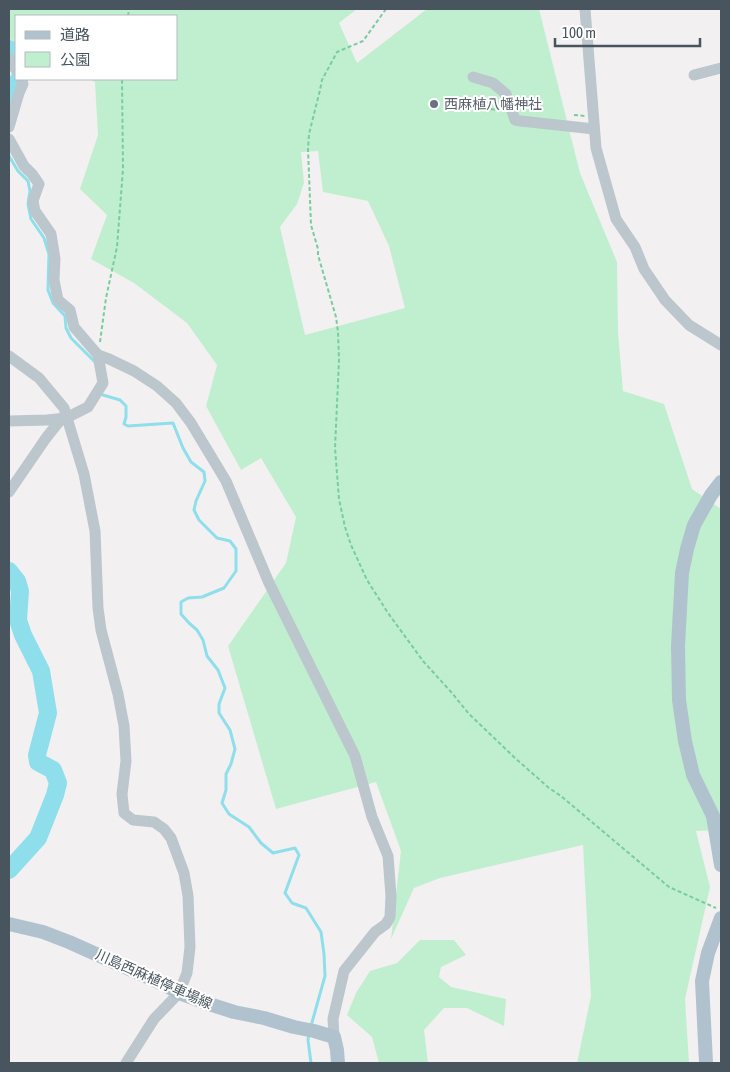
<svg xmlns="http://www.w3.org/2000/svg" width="730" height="1072" font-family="'Asap Condensed','Noto Sans JP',sans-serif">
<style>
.green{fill:#c0efcf;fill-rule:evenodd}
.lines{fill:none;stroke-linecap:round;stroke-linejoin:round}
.stream{stroke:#8edfeb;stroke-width:3}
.river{stroke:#8edfeb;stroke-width:18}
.path{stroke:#78cd9d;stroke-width:2;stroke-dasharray:4 2.5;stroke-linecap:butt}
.minor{stroke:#bcc6cd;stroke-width:11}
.major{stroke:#b1c2cf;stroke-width:14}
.worship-dot{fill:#6b7280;stroke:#fff;stroke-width:2}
.labels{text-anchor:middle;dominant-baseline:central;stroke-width:4;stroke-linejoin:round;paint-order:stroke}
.worship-label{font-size:14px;fill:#5b616d;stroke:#fff;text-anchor:start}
.street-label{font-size:14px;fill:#48555e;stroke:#fff}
</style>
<rect width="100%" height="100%" fill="#f3f0f1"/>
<g class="green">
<path d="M9 9H357L339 23 357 63 427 9H539L580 173 617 262 618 332 623 391 664 404 692 489 721 509V830L696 831 710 887 685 999 689 1063H577L591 996 583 845 440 878 414 888 391 939 401 851 376 782 276 809 228 646 286 563 296 517 261 458 241 470 206 406 217 365 187 323 134 283 91 259 107 215 80 189 98 135 95 82 90 79H176V16H16V42L9 39ZM318 151 323 192 368 201 389 246 405 308 305 335 280 227 297 204 304 183 301 152Z"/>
<polygon points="420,940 454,940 466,955 441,967 439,977 451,987 506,999 504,1026 467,1008 444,1008 424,1030 428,1063 379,1063 372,1037 347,1015 356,993 370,971 397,963"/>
</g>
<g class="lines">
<g class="stream">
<polyline points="9,156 18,171 28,181 30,191 28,204 31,219 44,238 49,254 48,290 53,303 65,316 66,328 71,338 95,362"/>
<polyline points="103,395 120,400 126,406 126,417 124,424 128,426 173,423 183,448 191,462 204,472 205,481 196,501 194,510 199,520 217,538 230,541 236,549 236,571 224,588 202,597 188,598 181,602 181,614 189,623 197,630 203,640 207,656 218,670 225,688 219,704 219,713 230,730 235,749 231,764 226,774 226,790 222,803 229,814 249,827 261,843 273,853 295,848 299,855 285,893 292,903 306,908 321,932 324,954 325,976 311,1026"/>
<polyline points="309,1034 308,1040 311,1063"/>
</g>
<g class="river">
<polyline points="9,49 16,52"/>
<polyline points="9,100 19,79"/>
<polyline points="9,571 17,581 20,591 18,620 23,635 41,671 48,713 37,755 38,762 53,770 58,783 55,795 38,838 9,870"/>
</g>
<g class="path">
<polyline points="386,9 363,41 337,52 322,80 320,90 309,134 308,149 311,225 318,249 318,255 336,317 338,332 339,360 335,448 339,499 345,527 351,545 367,580 388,613 423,661 452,693 469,714 515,758 549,788 561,796 669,887 716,908"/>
<polyline points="128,16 129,9"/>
<polyline points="452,106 500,110"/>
<polyline points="574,115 585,116"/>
<polyline points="100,342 106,298 117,247 123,169 122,79"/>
</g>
<g class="minor">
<polyline points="585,9 596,148 616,219 635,247 644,269 665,300 689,325 721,345"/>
<polyline points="9,58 16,70"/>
<polyline points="694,75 721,68"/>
<polyline points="473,77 493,83 506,94 515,120 521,121 594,129"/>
<polyline points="9,127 19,93 23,84 21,79"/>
<polyline points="9,139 24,166 32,174 39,184 33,201 35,211 51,234 55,259 54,280 58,300 70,310 74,327 98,355 109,359 134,371 157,386 176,403 191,423 226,481 269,583 355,756 372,817 388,856 391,896 390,917 386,924 375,932 344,971 333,1019 334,1037"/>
<polyline points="9,356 39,378 64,408 84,474 95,531 98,608 101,630 118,694 124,726 126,761 122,794 124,813 133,820 154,822 164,829 171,838 184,873 188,896 190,947 187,973 179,993 154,1019 126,1063"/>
<polyline points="9,421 47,420 66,418 88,407 103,383 98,355"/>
<polyline points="9,492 46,438 62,418"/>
</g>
<g class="major">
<polyline points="721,482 711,495 694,525 687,549 682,573 678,646 679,700 685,741 693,775 713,816 721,865"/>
<polyline points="9,924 43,932 69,942 163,984 179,993 206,1003 234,1012 264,1018 294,1027 314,1031 334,1037 337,1050 338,1063"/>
<polyline points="706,1063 702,981 708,953 721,918"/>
</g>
</g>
<circle class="worship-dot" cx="434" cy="104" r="5"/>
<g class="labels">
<g class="worship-label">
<text x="444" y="104">西麻植八幡神社</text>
</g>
<g class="street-label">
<text transform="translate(154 979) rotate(24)">川島西麻植停車場線</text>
</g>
</g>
<rect width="730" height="1072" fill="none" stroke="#48555e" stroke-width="20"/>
<rect x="15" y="15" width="162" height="65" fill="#ffffff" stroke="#b6bbbf"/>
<rect x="25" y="31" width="25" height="8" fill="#b1c2cf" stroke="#b6bbbf"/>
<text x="60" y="40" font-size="15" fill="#48555e">道路</text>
<rect x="25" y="52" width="25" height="15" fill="#c0efcf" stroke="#b6bbbf"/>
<text x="60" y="65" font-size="15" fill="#48555e">公園</text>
<path d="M555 38v8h145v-8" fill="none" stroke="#48555e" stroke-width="2.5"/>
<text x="562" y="38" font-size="15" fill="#48555e" stroke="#ffffff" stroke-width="4" paint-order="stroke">100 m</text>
</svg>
